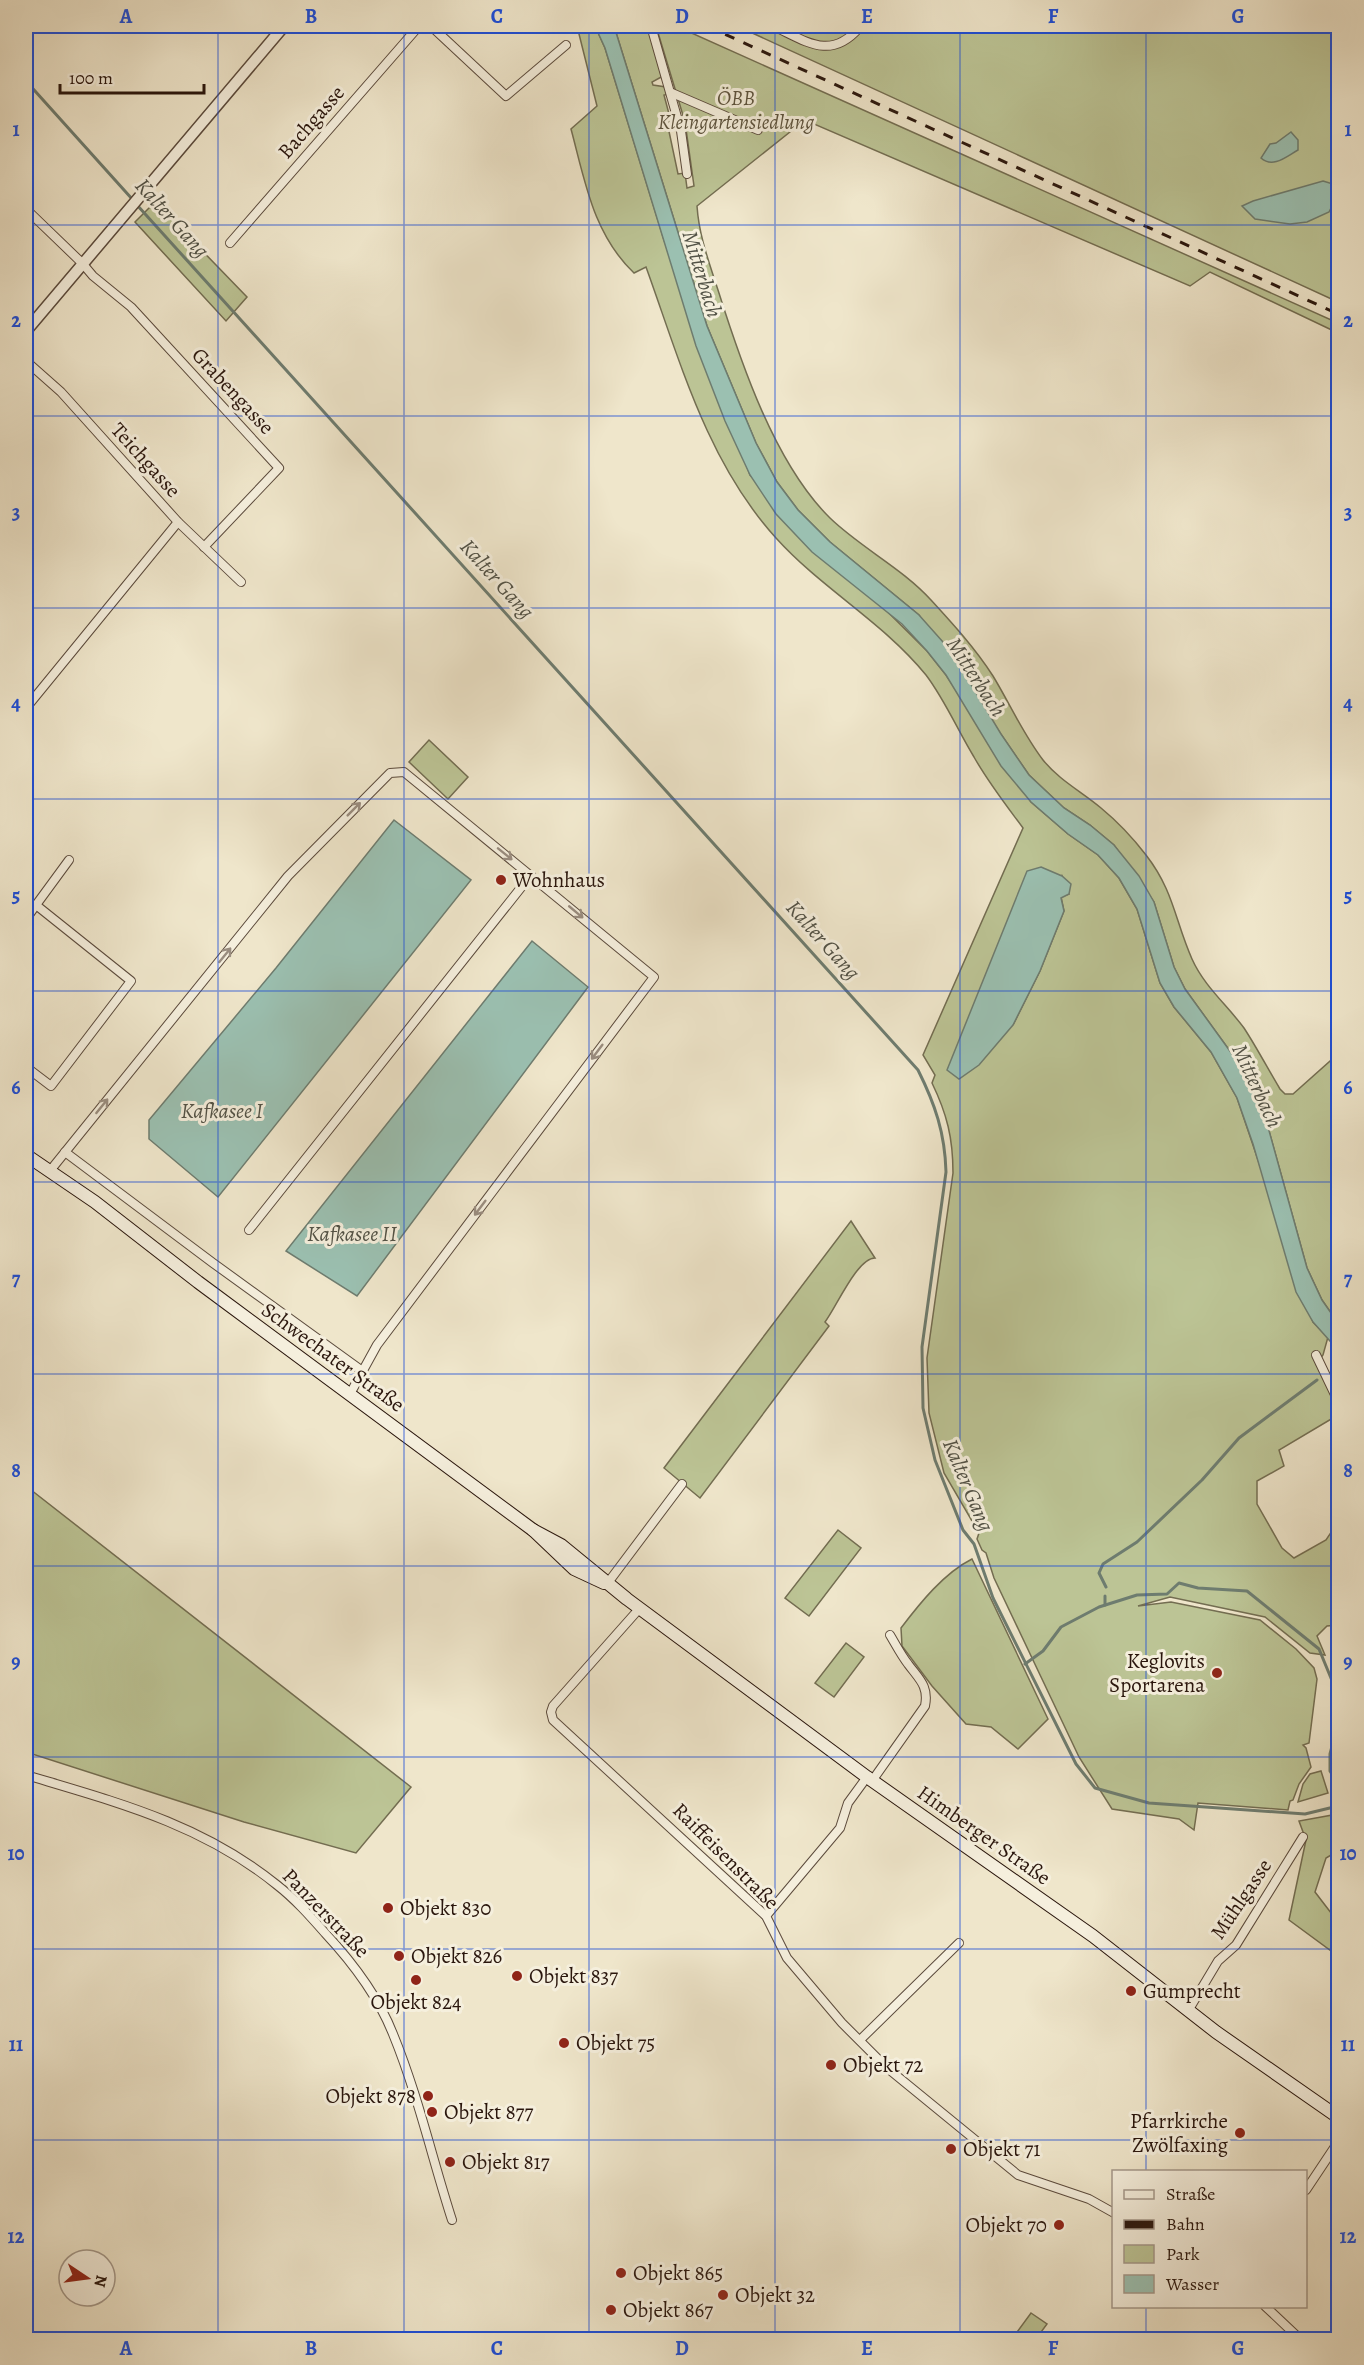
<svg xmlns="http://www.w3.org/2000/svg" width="1364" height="2365" font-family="Alegreya,serif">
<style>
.green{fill:#bcc495;stroke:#736d51;stroke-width:1.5;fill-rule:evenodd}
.water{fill:#9bc0b1;stroke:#6e7c6f;stroke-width:1.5}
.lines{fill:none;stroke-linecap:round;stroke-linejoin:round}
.stream{stroke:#6e7c6f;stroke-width:3}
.minor-casing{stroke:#5b4a3c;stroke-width:10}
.tertiary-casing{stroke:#5b4a3c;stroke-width:13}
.secondary-casing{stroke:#2a160d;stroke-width:14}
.minor{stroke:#f5efdd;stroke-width:8}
.tertiary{stroke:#f5efdd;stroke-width:10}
.secondary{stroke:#f5efdd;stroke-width:12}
.rail{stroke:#2a160d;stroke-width:3;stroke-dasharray:10 10;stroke-linecap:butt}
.oneway{stroke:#9a8d7f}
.grid{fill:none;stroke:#1d4ed8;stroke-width:1.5;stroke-opacity:0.55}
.poi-dot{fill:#8f2418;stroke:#f5efdd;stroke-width:2}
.labels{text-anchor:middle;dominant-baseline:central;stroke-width:6;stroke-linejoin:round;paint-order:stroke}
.park-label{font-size:21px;font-style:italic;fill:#5d533d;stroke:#f5efdd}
.street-label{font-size:21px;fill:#2a160d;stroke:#f5efdd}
.poi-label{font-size:21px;fill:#2a160d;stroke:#f5efdd;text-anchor:start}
.water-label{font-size:22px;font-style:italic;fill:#525246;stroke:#f5efdd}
.neatline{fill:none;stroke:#1d4ed8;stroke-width:2}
.grid-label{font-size:20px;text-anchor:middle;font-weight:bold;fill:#1d4ed8}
</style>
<rect width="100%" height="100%" fill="#efe6cb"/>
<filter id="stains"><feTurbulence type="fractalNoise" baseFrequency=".00333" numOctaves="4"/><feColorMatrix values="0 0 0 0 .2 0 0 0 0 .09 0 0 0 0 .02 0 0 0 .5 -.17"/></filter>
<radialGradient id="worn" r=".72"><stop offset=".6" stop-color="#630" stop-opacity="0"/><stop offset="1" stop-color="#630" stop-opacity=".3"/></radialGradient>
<g class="green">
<path d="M577 26H595L605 48 664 240 750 475 927 651 946 675 1031 802 1068 834 1098 855 1119 878 1137 909 1160 983 1174 1007 1211 1052 1237 1098 1313 1322 1328 1337 1323 1355 1316 1364 1338 1405V1415L1279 1450 1284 1466 1257 1481V1504L1282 1548 1294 1558 1326 1540 1338 1522V1625L1327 1626 1317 1636 1325 1655 1310 1653 1265 1617 1170 1597 1138 1606 1171 1602 1260 1620 1296 1649 1314 1668 1317 1679 1309 1743 1303 1745 1306 1748 1311 1767 1299 1784 1293 1800 1290 1801 1288 1810 1198 1803 1194 1830 1179 1819 1112 1809 1079 1757 994 1578 986 1553 982 1550 977 1539 979 1533 944 1473 929 1413 927 1358 953 1173C953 1138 947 1114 932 1083L935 1075 923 1055 1023 828C1006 805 988 782 974 757 958 731 945 700 926 675 883 622 822 589 776 538 707 462 680 361 646 267L634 273C593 234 585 181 571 129L597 106ZM1062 876 1069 894 1061 897 1064 911 1040 971 1013 1025Z"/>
<path d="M614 26H650L663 76 652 82 653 85 666 87 670 94 664 95 669 114 675 113 676 120 667 122 678 174 685 173 687 188 694 186 685 122 656 26H676L1338 323V333L1210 272 1190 286 805 120 697 206C699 236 709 262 718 290 741 363 775 464 830 518 861 548 902 568 931 600 953 624 975 648 993 676 1010 704 1023 734 1043 760 1059 780 1082 792 1101 808 1118 822 1133 838 1146 855 1174 891 1175 921 1192 959 1204 986 1227 1005 1244 1028 1257 1048 1268 1069 1280 1089L1285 1094H1293L1338 1054V1323L1322 1300 1307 1268 1263 1109 1240 1065 1185 989 1174 967 1154 902 1114 845 1090 825 1064 808 1029 775 919 615 830 542 798 510 777 482 756 443 707 326Z"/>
<polygon points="737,26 1338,26 1338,302"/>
<polygon points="155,202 247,297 226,321 135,222"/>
<polygon points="429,740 468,777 448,799 409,762"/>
<path d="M851 1221 875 1258C857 1258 836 1308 825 1322L829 1326 700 1498 664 1468Z"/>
<polygon points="26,1486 411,1787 356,1853 244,1822 26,1752"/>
<polygon points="838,1530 861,1548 809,1616 785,1598"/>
<path d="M972 1559 1048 1719 1018 1749 991 1727 966 1724 932 1686 902 1646 901 1628C920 1603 944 1573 972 1559Z"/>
<polygon points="846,1643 864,1657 834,1697 815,1683"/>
<polygon points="1321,1771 1328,1793 1298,1802 1303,1784 1310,1774"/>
<polygon points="1338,1814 1338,1851 1326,1858 1315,1892 1338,1922 1338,1956 1289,1920 1306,1840 1299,1821"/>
<polygon points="1031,2313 1047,2324 1036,2339 1012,2339"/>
</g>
<g class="water">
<polygon points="595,26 614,26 707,326 756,443 777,482 798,510 830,542 919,615 943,642 960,666 1001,734 1029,775 1064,808 1090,825 1114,845 1139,876 1154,902 1174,967 1185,989 1240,1065 1263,1109 1307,1268 1322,1300 1338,1323 1338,1350 1313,1322 1296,1292 1253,1144 1237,1098 1211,1052 1174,1007 1160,983 1137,909 1119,878 1098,855 1068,834 1031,802 1001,766 946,675 927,651 902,624 812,552 776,514 750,475 725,421 696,346 605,48"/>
<path d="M1291 132 1298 140V150C1287 156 1273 169 1261 158L1270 144 1276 143Z"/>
<polygon points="1323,181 1333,184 1334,202 1329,212 1307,222 1290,224 1255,219 1242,206 1253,201"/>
<polygon points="394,820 471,880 218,1197 149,1139 149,1120 276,968"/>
<polygon points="1041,867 1062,876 1071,884 1069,894 1061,898 1064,911 1040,971 1013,1025 979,1065 959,1079 947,1070 1027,871"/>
<polygon points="532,941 588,987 357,1296 286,1251"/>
</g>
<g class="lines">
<g class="stream">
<polyline points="26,81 133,200"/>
<path d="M137 205 918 1070C935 1104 945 1133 946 1172L922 1347 923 1408 935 1460 963 1530 974 1544 993 1598 1076 1764 1095 1788 1149 1803 1305 1814 1338 1806"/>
<polyline points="1106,1587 1099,1573 1103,1564 1137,1542 1202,1480 1239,1438 1317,1380"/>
<polyline points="1105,1596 1105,1605"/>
<polyline points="1025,1664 1043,1651 1061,1627 1099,1607 1137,1595 1167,1594 1179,1583 1198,1588 1247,1591 1319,1649 1333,1683 1337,1711 1336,1731 1330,1754 1330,1771 1338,1784"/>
</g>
<g class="minor-casing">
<g id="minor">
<polyline points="431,26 506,96 566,45"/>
<polyline points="651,26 681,131 687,174"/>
<path d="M773 26C806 41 830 61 859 28"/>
<polyline points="672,93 758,130"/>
<polyline points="26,209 82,263 93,276 131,307 279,468 204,547"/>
<polyline points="230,243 419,26"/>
<polyline points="26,361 61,392 178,522 241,582"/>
<polyline points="26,708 178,522"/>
<polyline points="36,905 69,860"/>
<polyline points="26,919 36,905 131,981 51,1086 26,1067"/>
<polyline points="65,1152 213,1263 361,1370"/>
<polyline points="49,1172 288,876 390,773 404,772 654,977 377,1345 350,1394"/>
<polyline points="249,1230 531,875"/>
<polyline points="1316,1355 1338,1401"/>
<polyline points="607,1584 682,1484"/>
<polyline points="639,1609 553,1706 551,1712 553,1720 766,1916 787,1958 842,2023 886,2067 1018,2175 1089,2199 1114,2213"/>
<polyline points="1335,1638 1338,1635"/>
<path d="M26 1775C116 1802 202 1824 277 1885 295 1899 310 1916 325 1933 353 1963 378 1996 393 2034 418 2095 432 2158 452 2220"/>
<path d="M872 1781 925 1706C929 1686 919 1679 908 1664 901 1655 896 1645 890 1635"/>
<polyline points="766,1916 840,1828 848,1803 867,1777"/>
<polyline points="1188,2011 1218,1961 1236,1945 1303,1837"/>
<polyline points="860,2040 959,1943"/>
<polyline points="1306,2190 1338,2142"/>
<polyline points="1265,2306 1301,2340"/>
</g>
</g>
<g class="tertiary-casing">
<polyline id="tertiary" points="26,331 284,26"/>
</g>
<g class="secondary-casing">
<g id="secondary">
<polyline points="26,1155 95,1202 198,1282 533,1530 574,1569 604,1583"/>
<polyline points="533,1530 561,1545 627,1599 867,1777 1093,1936 1216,2032 1338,2117"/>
</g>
</g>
<use href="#minor" class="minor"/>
<use href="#tertiary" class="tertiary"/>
<use href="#secondary" class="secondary"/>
<polyline class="rail" points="707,26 1338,314"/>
</g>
<defs><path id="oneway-shaft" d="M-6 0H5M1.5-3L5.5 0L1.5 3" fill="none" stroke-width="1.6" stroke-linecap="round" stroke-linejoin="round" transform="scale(1.5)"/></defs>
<g class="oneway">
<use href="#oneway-shaft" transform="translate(354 809) rotate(-45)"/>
<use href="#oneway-shaft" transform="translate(505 854) rotate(39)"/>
<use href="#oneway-shaft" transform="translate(576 912) rotate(40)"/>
<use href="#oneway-shaft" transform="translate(225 955) rotate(-51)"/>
<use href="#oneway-shaft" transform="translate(597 1052) rotate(127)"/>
<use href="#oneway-shaft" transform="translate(102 1106) rotate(-51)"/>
<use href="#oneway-shaft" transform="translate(480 1208) rotate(127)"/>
</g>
<path class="grid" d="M218 26V2340M404 26V2340M589 26V2340M775 26V2340M960 26V2340M1146 26V2172M26 225H1338M26 416H1338M26 608H1338M26 799H1338M26 991H1338M26 1182H1338M26 1374H1338M26 1566H1338M26 1757H1338M26 1949H1338M26 2140H1338M1146 2306V2340"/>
<g class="poi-dot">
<circle cx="501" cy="880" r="6"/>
<circle cx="1217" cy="1673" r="6"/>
<circle cx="388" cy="1908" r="6"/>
<circle cx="399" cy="1956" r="6"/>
<circle cx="517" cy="1976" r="6"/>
<circle cx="416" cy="1980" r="6"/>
<circle cx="1131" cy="1991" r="6"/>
<circle cx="564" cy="2043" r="6"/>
<circle cx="831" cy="2065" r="6"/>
<circle cx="428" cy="2096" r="6"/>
<circle cx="432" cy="2112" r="6"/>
<circle cx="1240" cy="2133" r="6"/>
<circle cx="951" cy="2149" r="6"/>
<circle cx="450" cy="2162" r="6"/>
<circle cx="1059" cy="2225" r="6"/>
<circle cx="621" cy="2273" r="6"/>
<circle cx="723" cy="2295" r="6"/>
<circle cx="611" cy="2310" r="6"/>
</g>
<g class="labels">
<g class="park-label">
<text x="736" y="98">ÖBB<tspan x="736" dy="24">Kleingartensiedlung</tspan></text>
</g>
<g class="street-label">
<text transform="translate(311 122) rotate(-49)">Bachgasse</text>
<text transform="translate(233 391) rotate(47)">Grabengasse</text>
<text transform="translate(146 460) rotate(48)">Teichgasse</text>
<text transform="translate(333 1357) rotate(36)">Schwechater Straße</text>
<text transform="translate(984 1835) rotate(35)">Himberger Straße</text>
<text transform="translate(726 1856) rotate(45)">Raiffeisenstraße</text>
<text transform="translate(1241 1899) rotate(-56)">Mühlgasse</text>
<text transform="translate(326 1913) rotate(46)">Panzerstraße</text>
</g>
<g class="poi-label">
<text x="513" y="880">Wohnhaus</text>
<text x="1205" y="1661" text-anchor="end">Keglovits<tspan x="1205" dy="24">Sportarena</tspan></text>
<text x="400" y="1908">Objekt 830</text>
<text x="411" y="1956">Objekt 826</text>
<text x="529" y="1976">Objekt 837</text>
<text x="1143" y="1991">Gumprecht</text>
<text x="416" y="2002" text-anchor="middle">Objekt 824</text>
<text x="576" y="2043">Objekt 75</text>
<text x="843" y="2065">Objekt 72</text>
<text x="416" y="2096" text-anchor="end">Objekt 878</text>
<text x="444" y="2112">Objekt 877</text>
<text x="1228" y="2121" text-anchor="end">Pfarrkirche<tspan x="1228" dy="24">Zwölfaxing</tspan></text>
<text x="963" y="2149">Objekt 71</text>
<text x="462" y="2162">Objekt 817</text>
<text x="1047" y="2225" text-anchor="end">Objekt 70</text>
<text x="633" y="2273">Objekt 865</text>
<text x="735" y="2295">Objekt 32</text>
<text x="623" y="2310">Objekt 867</text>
</g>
<g class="water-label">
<text transform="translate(172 218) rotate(48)">Kalter Gang</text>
<text transform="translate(702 274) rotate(73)">Mitterbach</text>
<text transform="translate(497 579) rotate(48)">Kalter Gang</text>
<text transform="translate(976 677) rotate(57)">Mitterbach</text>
<text transform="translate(823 940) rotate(48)">Kalter Gang</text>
<text transform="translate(1257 1086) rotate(65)">Mitterbach</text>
<text x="222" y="1111">Kafkasee I</text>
<text x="352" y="1234">Kafkasee II</text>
<text transform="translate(968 1485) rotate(67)">Kalter Gang</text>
</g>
</g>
<rect width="1364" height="2365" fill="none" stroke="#efe6cb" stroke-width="66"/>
<rect x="1112" y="2170" width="195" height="138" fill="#f5efdd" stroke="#a4988a" stroke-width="1.5"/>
<rect x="1124" y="2190" width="30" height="9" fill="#f5efdd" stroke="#a4988a" stroke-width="1.5"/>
<text x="1166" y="2200" font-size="18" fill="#2a160d">Straße</text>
<rect x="1124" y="2220" width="30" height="9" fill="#2a160d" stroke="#a4988a" stroke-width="1.5"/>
<text x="1166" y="2230" font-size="18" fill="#2a160d">Bahn</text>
<rect x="1124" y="2245" width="30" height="18" fill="#bcc495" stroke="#a4988a" stroke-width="1.5"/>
<text x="1166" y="2260" font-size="18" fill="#2a160d">Park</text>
<rect x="1124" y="2275" width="30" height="18" fill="#9bc0b1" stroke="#a4988a" stroke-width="1.5"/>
<text x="1166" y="2290" font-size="18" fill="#2a160d">Wasser</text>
<g transform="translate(87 2278) rotate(103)"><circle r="28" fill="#f5efdd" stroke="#a4988a" stroke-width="1.5"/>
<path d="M0-4.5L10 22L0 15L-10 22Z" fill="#8f2418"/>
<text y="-9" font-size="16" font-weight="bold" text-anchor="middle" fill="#2a160d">N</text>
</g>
<path d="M60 84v9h144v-9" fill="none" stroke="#2a160d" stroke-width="3"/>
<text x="69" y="84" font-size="18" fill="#2a160d" stroke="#f5efdd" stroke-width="4.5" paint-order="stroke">100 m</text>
<rect x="33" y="33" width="1298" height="2299" class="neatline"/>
<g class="grid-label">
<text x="126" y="23">A</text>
<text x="311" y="23">B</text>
<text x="497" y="23">C</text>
<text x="682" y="23">D</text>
<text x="867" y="23">E</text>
<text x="1053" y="23">F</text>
<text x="1238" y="23">G</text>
<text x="16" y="136">1</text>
<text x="1348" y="136">1</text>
<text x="16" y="327">2</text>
<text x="1348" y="327">2</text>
<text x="16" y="519">3</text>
<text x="1348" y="519">3</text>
<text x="16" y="710">4</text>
<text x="1348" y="710">4</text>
<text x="16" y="902">5</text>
<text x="1348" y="902">5</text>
<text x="16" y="1094">6</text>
<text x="1348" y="1094">6</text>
<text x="16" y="1285">7</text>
<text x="1348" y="1285">7</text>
<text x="16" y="1477">8</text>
<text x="1348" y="1477">8</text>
<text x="16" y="1668">9</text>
<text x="1348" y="1668">9</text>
<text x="16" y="1860">10</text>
<text x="1348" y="1860">10</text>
<text x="16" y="2051">11</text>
<text x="1348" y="2051">11</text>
<text x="16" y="2243">12</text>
<text x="1348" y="2243">12</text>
<text x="126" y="2355">A</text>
<text x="311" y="2355">B</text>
<text x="497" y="2355">C</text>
<text x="682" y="2355">D</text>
<text x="867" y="2355">E</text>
<text x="1053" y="2355">F</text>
<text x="1238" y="2355">G</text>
</g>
<rect width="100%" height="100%" filter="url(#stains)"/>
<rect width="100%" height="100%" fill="url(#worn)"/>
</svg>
